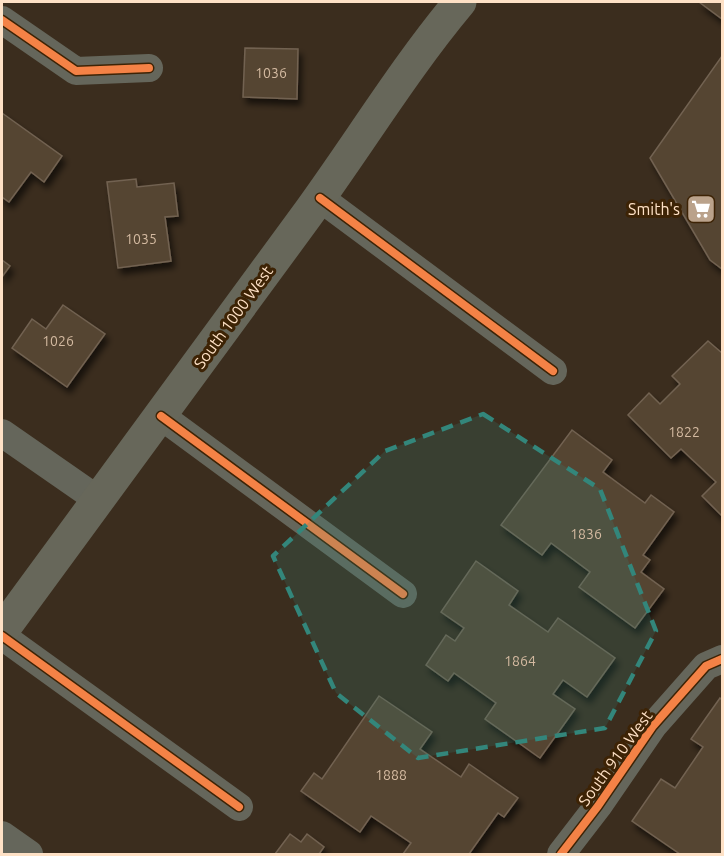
<svg xmlns="http://www.w3.org/2000/svg" width="724" height="856" font-family="Ubuntu,sans-serif">
<style>
.building{fill:#554533;stroke:#726251;stroke-width:1.5;filter:url(#shadow)}
.lines{fill:none;stroke-linecap:round;stroke-linejoin:round}
.street{stroke:#65665b;stroke-width:28}
.secondary{stroke:#67675a;stroke-width:33}
.cycleway-casing{stroke:#3d2305;stroke-width:11}
.cycleway{stroke:#f48246;stroke-width:8}
.marked{fill:#33867b;fill-opacity:0.2;stroke:#33867b;stroke-width:4.5;stroke-dasharray:12 8;stroke-linejoin:round}
.labels{text-anchor:middle;dominant-baseline:central;stroke-width:6;stroke-linejoin:round;paint-order:stroke}
.number-label{font-size:14px;fill:#d4baa1}
.poi-label{font-size:16px;fill:#fee1c6;stroke:#3d2305;text-anchor:end}
.street-label{font-size:16px;fill:#fee1c6;stroke:#3d2305}
</style>
<defs>
<filter id="shadow"><feDropShadow dx="3.5" dy="6" stdDeviation="3" flood-color="#0009"/></filter>
</defs>
<rect width="100%" height="100%" fill="#3b2d1e"/>
<g class="building">
<polygon points="699,2 722,2 722,19"/>
<polygon points="245,48 298,49 297,99 243,97"/>
<polygon points="722,56 722,269 710,260 650,158"/>
<polygon points="2,113 62,156 44,182 31,172 9,202 2,197"/>
<polygon points="136,179 137,187 174,183 178,216 165,217 171,261 118,268 107,182"/>
<polygon points="2,260 10,266 2,277"/>
<polygon points="63,305 105,334 67,387 12,348 32,319 46,329"/>
<polygon points="708,341 722,353 722,516 702,496 716,482 681,449 671,458 628,415 649,393 660,404 680,384 672,376"/>
<polygon points="572,430 612,460 603,472 645,503 651,495 674,512 643,555 650,560 641,572 664,589 635,628 579,587 590,572 551,543 542,555 501,525"/>
<polygon points="476,561 518,591 509,605 548,632 558,618 615,658 587,697 563,680 553,694 575,709 540,758 485,719 496,703 454,673 448,681 426,665 446,635 455,641 464,628 441,612"/>
<polygon points="379,696 432,732 420,749 461,777 469,764 518,798 504,817 498,813 469,854 403,854 411,843 371,816 360,832 301,791 314,773 322,779"/>
<polygon points="720,698 722,700 722,854 680,854 632,821 661,779 675,788 703,747 691,739"/>
<polygon points="290,834 301,842 307,834 324,847 319,854 275,854"/>
</g>
<g class="lines">
<g class="street">
<polyline points="2,20 76,71 149,68"/>
<polyline points="320,198 553,371"/>
<polyline points="161,416 403,594"/>
<polyline points="2,433 97,499"/>
<polyline points="2,636 239,807"/>
<polyline points="2,835 29,854"/>
<polyline points="561,854 598,806 653,726 706,666 722,659"/>
</g>
<path class="secondary" d="M2 631C102 493 204 357 304 219 357 147 403 70 460 2"/>
<g class="cycleway-casing">
<g id="cycleway">
<polyline points="2,20 76,71 149,68"/>
<polyline points="320,198 553,371"/>
<polyline points="161,416 403,594"/>
<polyline points="2,636 239,807"/>
<polyline points="561,854 598,806 653,726 706,666 722,659"/>
</g>
</g>
<use href="#cycleway" class="cycleway"/>
</g>
<path class="marked" d="M483 414 600 489 656 631 605 728 418 758 336 693 273 556 385 451Z"/>
<defs>
<g id="supermarket-square" transform="scale(1.5)"><rect x="-9" y="-9" width="18" height="18" rx="4" fill="#baa28b" stroke="#3d2305"/><path d="M-6-5.5h2.5l.6 2H6L4.5 2H-2.5L-4.4-4H-6ZM-1.5 3.2a1.3 1.3 0 1 0 .1 0ZM3 3.2a1.3 1.3 0 1 0 .1 0Z" fill="#fff"/></g>
</defs>
<g fill-rule="evenodd">
<use href="#supermarket-square" x="701" y="209"/>
</g>
<g class="labels">
<g class="number-label">
<text x="271" y="73">1036</text>
<text x="141" y="239">1035</text>
<text x="58" y="341">1026</text>
<text x="684" y="432">1822</text>
<text x="586" y="534">1836</text>
<text x="520" y="661">1864</text>
<text x="391" y="775">1888</text>
</g>
<g class="poi-label">
<text x="680" y="209">Smith's</text>
</g>
<g class="street-label">
<text transform="translate(233 317) rotate(-54)">South 1000 West</text>
<text transform="translate(615 758) rotate(-54)">South 910 West</text>
</g>
</g>
<rect width="724" height="856" fill="none" stroke="#fee1c6" stroke-width="6"/>
</svg>
